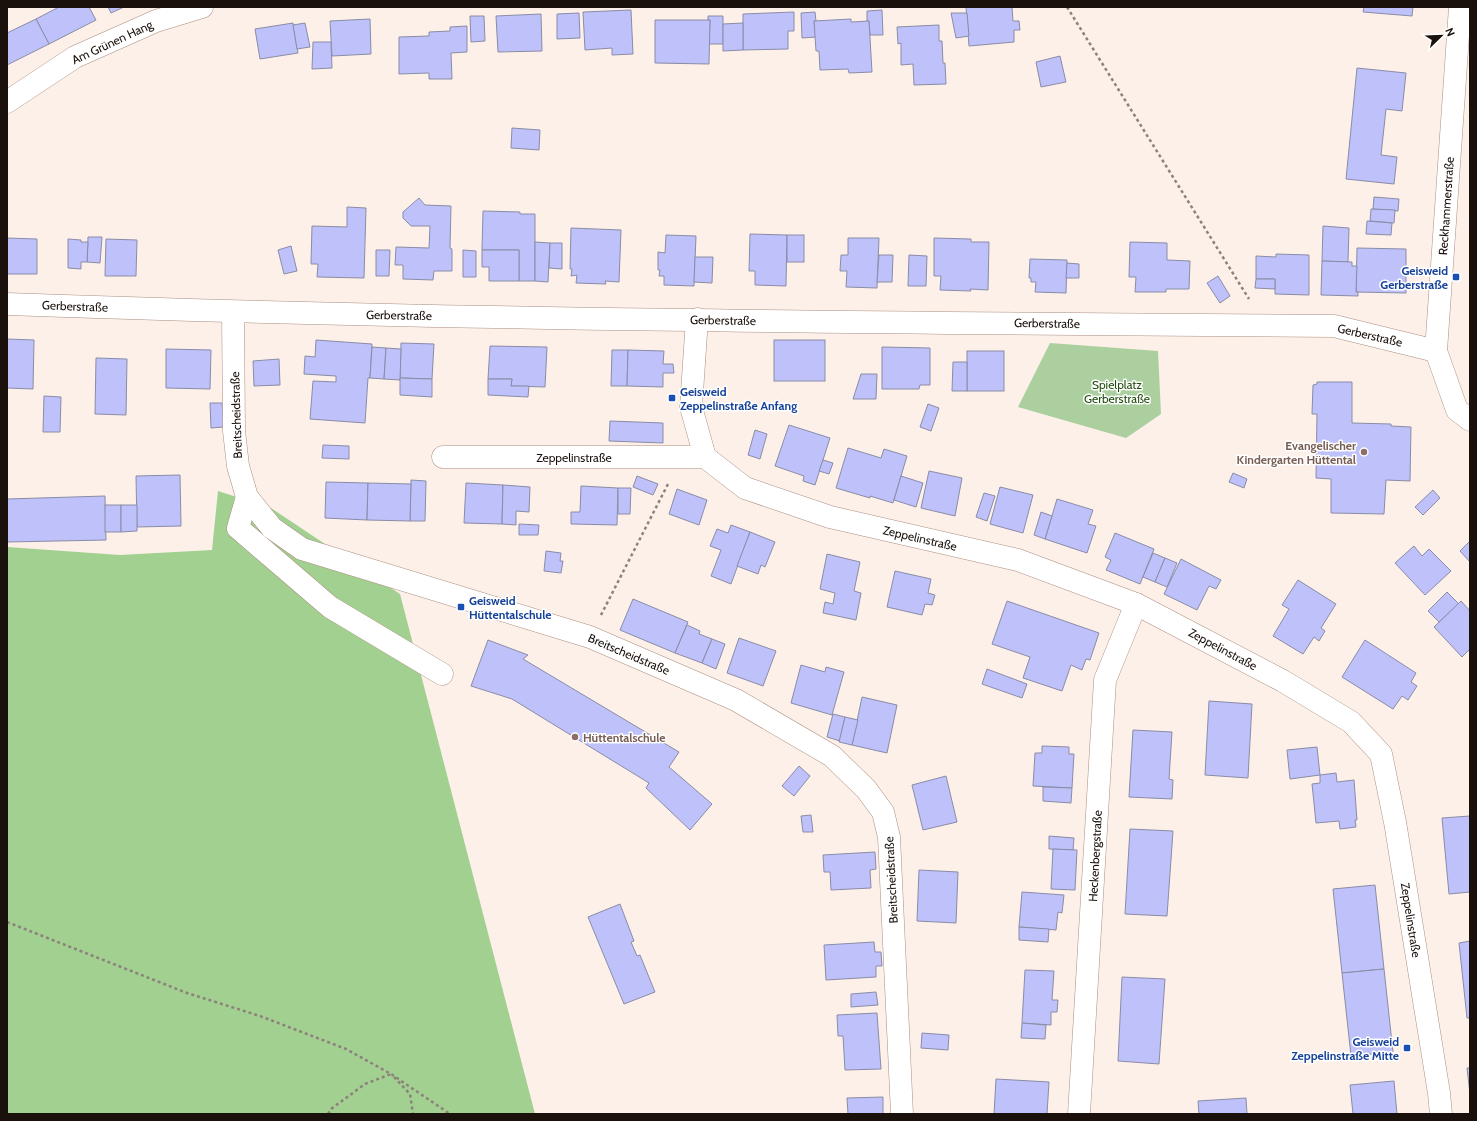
<svg xmlns="http://www.w3.org/2000/svg" width="1477" height="1121" font-family="Cabin,sans-serif">
<style>
.green{fill:#abcf9e}
.forest{fill:#a2d091}
.building{fill:#bec1fa;stroke:#8a8ca6}
.lines{fill:none;stroke-linecap:round;stroke-linejoin:round}
.minor-casing{stroke:#ab8f81;stroke-width:23}
.path{stroke:#8c817b;stroke-width:2.5;stroke-dasharray:3 3;stroke-linecap:butt}
.minor{stroke:#fff;stroke-width:22}
.transit-dot{fill:#1a4fb4;stroke:#fff;stroke-width:1.5}
.education-dot{fill:#8d6e63;stroke:#fff;stroke-width:1.5}
.labels{text-anchor:middle;dominant-baseline:central;stroke-width:3;stroke-linejoin:round;paint-order:stroke}
.street-label{font-size:12px;fill:#1b110c;stroke:#fff}
.transit-label{font-size:12px;font-weight:bold;fill:#164399;stroke:#fff;text-anchor:end}
.park-label{font-size:12px;fill:#204b0b;stroke:#fff}
.education-label{font-size:12px;font-weight:bold;fill:#785e54;stroke:#fff;text-anchor:end}
</style>
<rect width="100%" height="100%" fill="#fcf0e9"/>
<polygon class="green" points="1050,343 1158,351 1161,414 1126,438 1018,407"/>
<polygon class="forest" points="218,491 271,508 400,594 535,1114 7,1114 7,547 120,555 212,550"/>
<g class="building">
<polygon points="59,7 89,7 96,20 49,44 36,19"/>
<polygon points="108,7 124,7 111,13"/>
<polygon points="966,7 1012,7 1013,21 1019,21 1020,30 1014,30 1014,42 969,46"/>
<polygon points="1364,7 1413,7 1412,16 1363,12"/>
<polygon points="631,10 633,54 612,55 612,48 585,50 583,12"/>
<polygon points="882,10 883,35 870,35 869,21 867,21 867,11"/>
<polygon points="794,12 794,31 788,31 788,49 743,50 743,14"/>
<polygon points="815,12 816,21 814,21 816,37 802,38 801,13"/>
<polygon points="579,13 580,38 557,39 557,14"/>
<polygon points="951,13 967,13 969,36 956,38"/>
<polygon points="541,14 542,51 498,52 496,16"/>
<polygon points="470,16 484,16 485,41 471,42"/>
<polygon points="708,16 723,16 723,44 709,44 710,20 708,20"/>
<polygon points="36,19 49,44 7,65 7,33"/>
<polygon points="370,19 371,54 332,56 330,21"/>
<polygon points="851,19 851,22 869,21 872,72 849,73 848,69 820,70 819,51 816,51 814,21"/>
<polygon points="655,20 710,20 709,64 655,63"/>
<polygon points="293,23 298,53 260,59 255,29"/>
<polygon points="305,23 310,47 297,49 293,25"/>
<polygon points="743,23 743,50 723,51 723,24"/>
<polygon points="939,25 939,41 942,41 943,63 945,63 946,84 914,85 913,64 901,65 901,43 898,44 897,27"/>
<polygon points="467,26 467,52 451,53 452,79 429,79 429,73 399,74 399,37 429,36 429,32 450,31 450,27"/>
<polygon points="313,42 331,42 332,68 312,69"/>
<polygon points="1060,56 1066,82 1041,87 1036,62"/>
<polygon points="1357,68 1406,73 1402,111 1386,109 1381,155 1397,157 1394,184 1346,179"/>
<polygon points="512,128 540,130 539,150 511,148"/>
<polygon points="1374,197 1399,199 1398,211 1373,209"/>
<polygon points="419,198 425,205 451,206 450,248 452,249 452,271 434,271 433,280 403,279 403,265 395,265 396,247 429,248 430,226 411,226 403,218 403,212"/>
<polygon points="347,207 366,208 364,278 317,277 318,264 311,264 312,226 347,227"/>
<polygon points="1371,209 1395,210 1394,223 1370,221"/>
<polygon points="483,211 520,212 520,214 535,214 535,281 519,281 519,250 482,250"/>
<polygon points="1367,221 1392,223 1391,235 1366,234"/>
<polygon points="1323,226 1349,228 1348,262 1322,261"/>
<polygon points="571,228 621,230 619,282 605,281 606,284 576,283 577,275 571,276 572,269 570,269"/>
<polygon points="750,234 787,235 786,286 755,285 755,271 749,271"/>
<polygon points="666,235 696,236 694,286 664,285 664,276 659,276 660,270 658,270 658,252 665,253"/>
<rect x="787" y="235" width="17" height="27"/>
<polygon points="88,237 102,237 100,263 87,262"/>
<polygon points="7,238 37,239 37,274 7,274"/>
<polygon points="848,238 879,238 877,288 846,287 847,271 840,271 841,255 848,255"/>
<polygon points="934,238 971,239 971,242 989,242 988,290 970,289 971,291 940,290 941,276 934,276"/>
<polygon points="68,239 81,240 81,242 88,242 87,262 81,262 81,269 68,268"/>
<polygon points="106,239 137,240 136,276 105,276"/>
<polygon points="535,242 550,243 548,282 535,281"/>
<polygon points="1130,242 1167,243 1167,260 1190,261 1189,289 1166,289 1166,292 1135,292 1136,277 1129,277"/>
<polygon points="550,243 562,243 562,269 549,268"/>
<polygon points="291,246 297,271 284,274 278,250"/>
<polygon points="1357,248 1406,249 1406,293 1356,292"/>
<polygon points="376,250 390,250 389,276 376,276"/>
<polygon points="463,250 476,251 476,277 463,277"/>
<polygon points="482,250 519,250 519,281 489,281 489,267 482,267"/>
<polygon points="1276,254 1309,255 1309,295 1275,294 1275,279 1256,279 1256,256 1276,257"/>
<polygon points="879,255 893,255 892,282 877,282"/>
<polygon points="909,255 927,256 926,286 908,286"/>
<polygon points="695,257 713,257 712,283 694,282"/>
<polygon points="1030,259 1067,260 1066,293 1035,292 1036,282 1031,282 1031,278 1029,278"/>
<polygon points="1322,261 1352,262 1352,266 1357,266 1356,292 1358,292 1358,296 1321,295"/>
<polygon points="1067,263 1079,264 1079,278 1066,278"/>
<polygon points="1218,276 1230,296 1220,303 1207,283"/>
<polygon points="1256,279 1275,279 1275,289 1255,288"/>
<polygon points="7,339 34,340 33,389 7,388"/>
<polygon points="316,340 372,344 370,378 368,378 365,423 310,419 313,381 336,382 336,376 304,374 305,356 315,357"/>
<rect x="774" y="340" width="51" height="41"/>
<polygon points="401,343 434,344 432,379 400,378"/>
<polygon points="490,346 547,347 545,387 511,386 512,379 488,379"/>
<polygon points="372,347 386,348 384,379 370,378"/>
<polygon points="882,347 930,348 930,385 920,385 919,389 882,389"/>
<polygon points="386,348 401,349 400,380 384,379"/>
<polygon points="166,349 211,350 210,389 166,388"/>
<polygon points="612,350 628,350 627,386 611,386"/>
<polygon points="628,350 664,351 663,364 673,364 674,373 663,373 663,387 627,386"/>
<rect x="967" y="351" width="37" height="40"/>
<polygon points="96,358 127,359 126,415 95,414"/>
<polygon points="279,359 280,385 254,386 253,361"/>
<polygon points="953,362 967,362 967,391 952,391"/>
<polygon points="861,374 877,374 876,399 853,399"/>
<polygon points="400,378 432,379 432,397 400,395"/>
<polygon points="488,379 512,379 511,386 529,386 528,397 488,395"/>
<polygon points="1317,382 1352,382 1352,423 1391,424 1391,426 1411,427 1410,481 1386,480 1384,514 1331,513 1331,479 1316,478 1317,414 1312,414 1313,385 1317,384"/>
<polygon points="44,396 61,397 60,432 43,432"/>
<polygon points="210,403 222,403 224,427 211,428"/>
<polygon points="928,404 939,408 931,431 920,427"/>
<polygon points="610,421 663,423 663,443 609,441"/>
<polygon points="789,425 830,438 815,485 803,481 804,476 775,466"/>
<polygon points="755,430 767,434 760,459 748,455"/>
<polygon points="323,445 349,446 349,459 322,458"/>
<polygon points="848,448 881,458 884,449 907,456 893,503 870,496 870,498 836,488"/>
<polygon points="823,460 833,463 829,474 819,471"/>
<polygon points="929,471 962,478 955,516 921,508"/>
<polygon points="1233,473 1247,479 1244,488 1229,482"/>
<polygon points="180,475 181,526 137,527 136,476"/>
<polygon points="637,476 658,484 653,495 633,487"/>
<polygon points="901,476 923,483 916,507 894,500"/>
<polygon points="411,480 426,481 425,521 410,521"/>
<polygon points="326,482 368,483 367,520 325,518"/>
<polygon points="368,483 411,484 410,521 367,520"/>
<polygon points="466,483 503,485 502,524 464,523"/>
<polygon points="503,485 530,487 529,512 516,511 516,525 502,524"/>
<polygon points="581,486 618,488 617,525 571,524 571,512 580,512"/>
<polygon points="1000,487 1033,495 1023,533 990,524"/>
<polygon points="618,488 631,488 630,514 618,514"/>
<polygon points="677,489 707,500 699,525 669,514"/>
<polygon points="1433,490 1440,498 1423,515 1415,507"/>
<polygon points="984,493 995,496 987,521 976,517"/>
<polygon points="105,496 106,540 7,542 7,499"/>
<polygon points="1057,499 1093,510 1088,524 1096,526 1087,553 1045,539"/>
<rect x="105" y="505" width="16" height="27"/>
<polygon points="121,505 137,505 137,531 121,532"/>
<polygon points="1041,512 1052,516 1045,539 1034,535"/>
<polygon points="519,524 539,525 538,535 519,535"/>
<polygon points="731,525 750,532 731,584 711,576 721,550 710,546 717,529 728,533"/>
<polygon points="750,532 775,542 765,567 761,565 758,574 737,566"/>
<polygon points="1115,533 1154,549 1140,584 1106,570 1111,560 1105,557"/>
<polygon points="1470,541 1470,562 1460,551"/>
<polygon points="1414,546 1422,556 1429,549 1451,571 1425,595 1395,563"/>
<polygon points="546,551 561,553 560,561 563,561 561,573 544,571"/>
<polygon points="1153,553 1165,558 1155,582 1143,577"/>
<polygon points="827,554 860,562 854,591 861,593 856,620 823,613 825,602 833,604 835,593 820,589"/>
<polygon points="1165,558 1177,563 1167,587 1155,582"/>
<polygon points="1181,559 1221,580 1216,589 1209,586 1197,610 1164,594"/>
<polygon points="895,571 931,579 928,593 935,595 932,605 925,604 922,615 887,607"/>
<polygon points="1298,580 1336,604 1321,628 1325,631 1319,641 1314,637 1303,654 1273,636 1289,609 1282,605"/>
<polygon points="1447,592 1459,604 1439,622 1428,611"/>
<polygon points="633,599 688,622 675,653 620,630"/>
<polygon points="1007,601 1099,633 1090,660 1086,659 1082,670 1071,665 1062,691 1023,678 1030,657 992,644"/>
<polygon points="1461,601 1470,611 1470,649 1462,657 1434,627"/>
<polygon points="687,625 700,631 699,634 712,639 702,663 675,653"/>
<polygon points="739,638 776,651 763,686 727,673"/>
<polygon points="712,639 725,644 716,669 702,663"/>
<polygon points="488,640 528,655 523,659 679,752 669,767 712,804 690,830 646,788 649,783 512,699 471,686"/>
<polygon points="1365,640 1416,673 1411,682 1417,686 1408,700 1402,696 1393,709 1342,677"/>
<polygon points="801,665 825,672 826,667 844,672 832,715 791,703"/>
<polygon points="987,669 1027,684 1022,698 982,684"/>
<polygon points="862,697 897,705 887,753 852,745"/>
<polygon points="1209,701 1252,704 1248,778 1205,775"/>
<polygon points="833,714 845,717 840,741 827,737"/>
<polygon points="845,717 858,720 852,745 839,742"/>
<polygon points="1133,730 1172,732 1169,779 1173,780 1172,799 1129,797"/>
<polygon points="1042,746 1069,747 1069,754 1074,754 1072,788 1033,786 1035,753 1042,753"/>
<polygon points="1317,747 1320,775 1290,779 1287,750"/>
<polygon points="799,766 810,776 794,796 782,786"/>
<polygon points="1336,773 1337,782 1354,780 1357,820 1355,820 1356,827 1340,829 1339,821 1316,823 1312,784 1320,783 1320,775"/>
<polygon points="946,776 957,822 923,830 912,785"/>
<polygon points="1043,787 1072,788 1071,803 1043,801"/>
<polygon points="811,815 813,832 803,832 801,816"/>
<polygon points="1470,816 1470,892 1449,894 1442,818"/>
<polygon points="1130,829 1173,831 1167,916 1125,914"/>
<polygon points="1049,836 1074,838 1073,850 1049,849"/>
<polygon points="1053,849 1077,850 1075,890 1051,889"/>
<polygon points="875,852 876,869 870,870 871,888 831,890 830,872 824,872 823,855"/>
<polygon points="919,870 958,872 956,923 917,921"/>
<polygon points="1375,885 1384,969 1342,973 1333,889"/>
<polygon points="1022,892 1064,895 1062,913 1058,912 1056,930 1019,927"/>
<polygon points="620,904 634,941 631,942 637,956 640,955 655,992 624,1004 588,917"/>
<polygon points="1019,927 1049,929 1048,942 1019,940"/>
<polygon points="1470,941 1470,1018 1467,1018 1459,943"/>
<polygon points="874,942 875,952 881,952 882,966 876,966 876,977 826,980 824,945"/>
<polygon points="1384,969 1393,1052 1351,1056 1342,973"/>
<polygon points="1025,970 1054,971 1052,1000 1058,1000 1057,1012 1051,1012 1051,1025 1022,1023"/>
<polygon points="1122,977 1165,979 1159,1064 1118,1061"/>
<polygon points="876,992 878,1005 851,1007 851,994"/>
<polygon points="877,1013 881,1069 845,1070 843,1036 838,1036 837,1015"/>
<polygon points="1022,1023 1046,1025 1045,1039 1021,1038"/>
<polygon points="922,1033 949,1035 948,1050 921,1048"/>
<polygon points="1467,1068 1470,1068 1470,1094"/>
<polygon points="996,1079 1049,1082 1047,1114 994,1114"/>
<polygon points="1394,1081 1397,1114 1353,1114 1350,1085"/>
<polygon points="883,1097 883,1114 848,1114 847,1098"/>
<polygon points="1246,1098 1247,1114 1199,1114 1198,1101"/>
</g>
<g class="lines">
<g class="minor-casing">
<g id="minor">
<polyline points="1460,7 1436,351 1457,410 1470,420"/>
<polyline points="7,102 75,57 156,21 202,7"/>
<path d="M7 304C449 320 892 323 1334 326L1436 351"/>
<polyline points="233,312 234,431 238,466 247,497 272,528 302,549 590,637 736,700 832,756 866,789 883,812 889,837 902,1114"/>
<polyline points="697,319 691,407 705,457 745,488 830,517 1018,560 1136,604 1283,681 1351,722 1381,754 1395,822 1439,1093 1441,1114"/>
<polyline points="443,457 705,457"/>
<polyline points="247,497 238,528 330,607 442,674"/>
<polyline points="1079,1114 1105,680 1136,604"/>
</g>
</g>
<g class="path">
<polyline points="1067,7 1249,299"/>
<polyline points="601,615 668,484"/>
<polyline points="7,922 187,993 260,1016 346,1049 391,1074 450,1114"/>
<polyline points="394,1077 410,1094 413,1114"/>
<polyline points="328,1114 331,1109 365,1084 391,1074"/>
</g>
<use href="#minor" class="minor"/>
</g>
<g class="transit-dot">
<rect x="1452" y="273" width="8" height="8" rx="2"/>
<rect x="668" y="394" width="8" height="8" rx="2"/>
<rect x="457" y="603" width="8" height="8" rx="2"/>
<rect x="1403" y="1044" width="8" height="8" rx="2"/>
</g>
<g class="education-dot">
<circle cx="1364" cy="452" r="4"/>
<circle cx="575" cy="737" r="4"/>
</g>
<g class="labels">
<g class="street-label">
<text transform="translate(112 42) rotate(-25)">Am Grünen Hang</text>
<text transform="translate(1446 206) rotate(-86)">Reckhammerstraße</text>
<text transform="translate(75 306) rotate(2)">Gerberstraße</text>
<text transform="translate(399 315) rotate(1)">Gerberstraße</text>
<text transform="translate(723 320) rotate(1)">Gerberstraße</text>
<text transform="translate(1047 323) rotate(1)">Gerberstraße</text>
<text transform="translate(1370 335) rotate(13)">Gerberstraße</text>
<text transform="translate(236 415) rotate(-92)">Breitscheidstraße</text>
<text x="574" y="457">Zeppelinstraße</text>
<text transform="translate(920 538) rotate(13)">Zeppelinstraße</text>
<text transform="translate(1223 649) rotate(28)">Zeppelinstraße</text>
<text transform="translate(629 654) rotate(23)">Breitscheidstraße</text>
<text transform="translate(1095 856) rotate(-87)">Heckenbergstraße</text>
<text transform="translate(891 880) rotate(-93)">Breitscheidstraße</text>
<text transform="translate(1411 920) rotate(81)">Zeppelinstraße</text>
</g>
<g class="transit-label">
<text x="1448" y="270">Geisweid<tspan x="1448" dy="14">Gerberstraße</tspan></text>
<text x="680" y="391" text-anchor="start">Geisweid<tspan x="680" dy="14">Zeppelinstraße Anfang</tspan></text>
<text x="469" y="600" text-anchor="start">Geisweid<tspan x="469" dy="14">Hüttentalschule</tspan></text>
<text x="1399" y="1041">Geisweid<tspan x="1399" dy="14">Zeppelinstraße Mitte</tspan></text>
</g>
<g class="park-label">
<text x="1117" y="384">Spielplatz<tspan x="1117" dy="14">Gerberstraße</tspan></text>
</g>
<g class="education-label">
<text x="1356" y="445">Evangelischer<tspan x="1356" dy="14">Kindergarten Hüttental</tspan></text>
<text x="583" y="737" text-anchor="start">Hüttentalschule</text>
</g>
</g>
<rect width="1477" height="1121" fill="none" stroke="#1b110c" stroke-width="16"/>
<g transform="translate(1441 36) rotate(67)" stroke="#ffffff" stroke-width="3" paint-order="stroke">
<path d="M0-3L7 15L0 10L-7 15Z" fill="#1b110c"/>
<text y="-6" font-size="11" font-weight="bold" text-anchor="middle" fill="#1b110c">N</text>
</g>
</svg>
